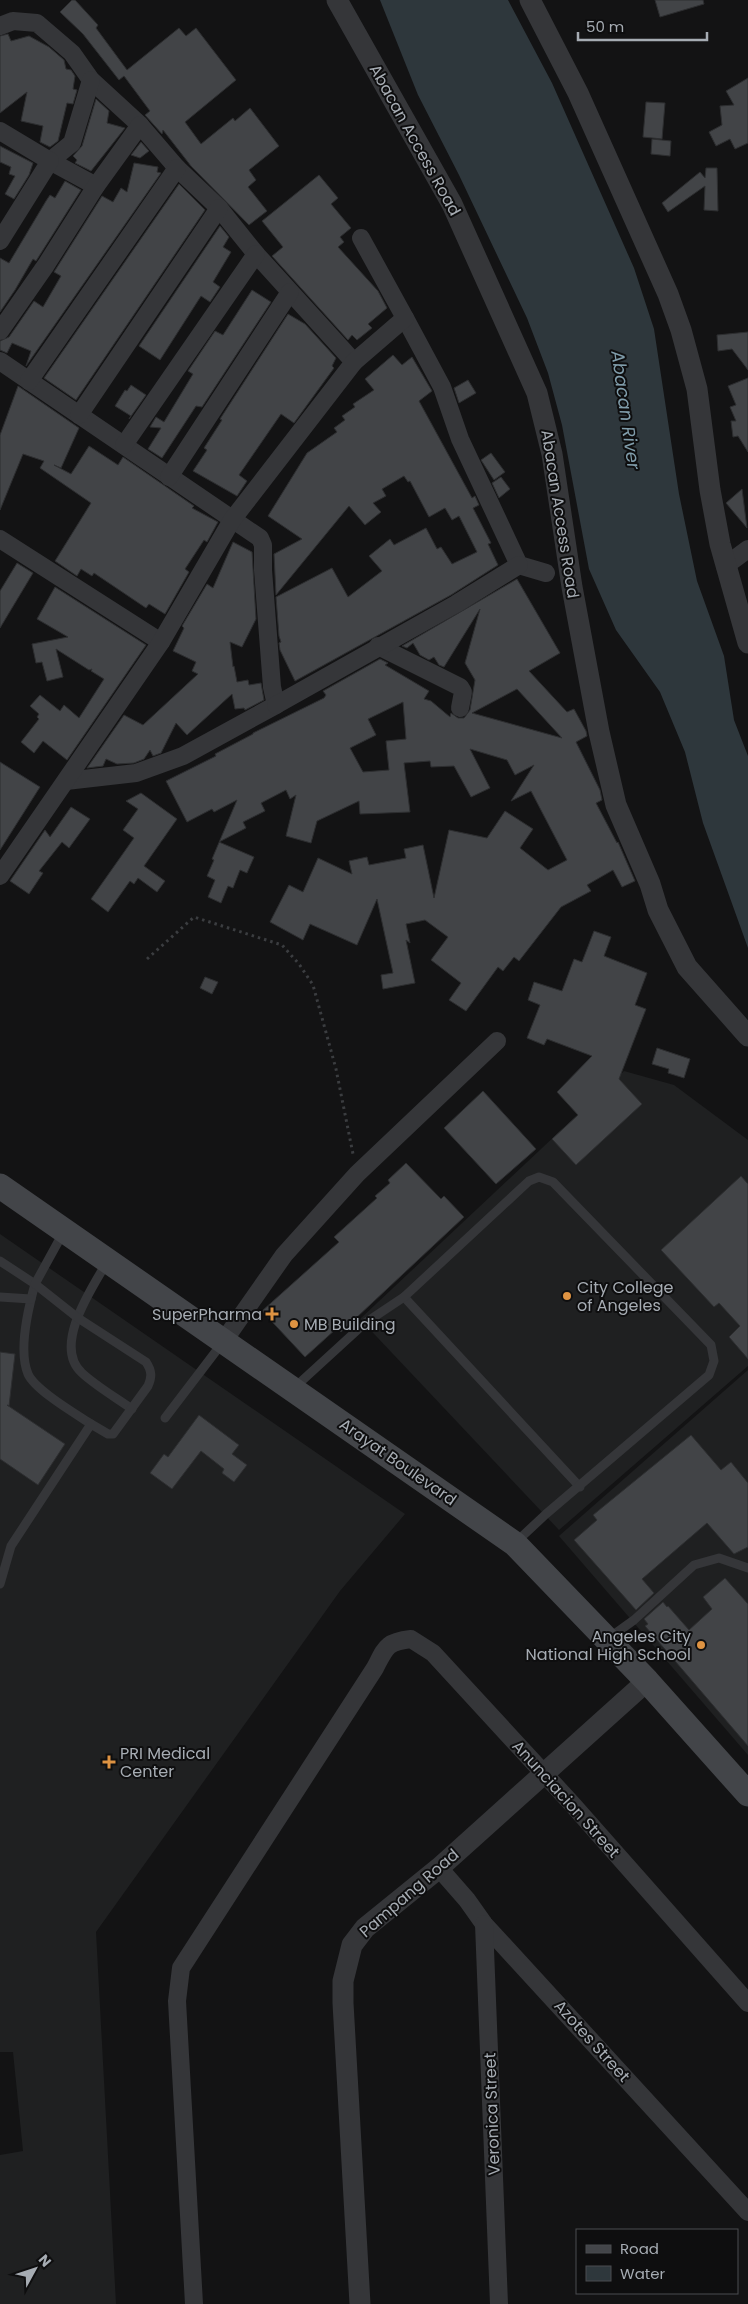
<svg xmlns="http://www.w3.org/2000/svg" width="748" height="2304" font-family="Poppins,sans-serif">
<style>
.built{fill:#1f2021}
.water{fill:#2e373c}
.building{fill:#424447;stroke:#2d2e30;fill-rule:evenodd}
.lines{fill:none;stroke-linecap:round;stroke-linejoin:round}
.path{stroke:#3b3d40;stroke-width:3;stroke-dasharray:2.5 4;stroke-linecap:butt}
.service{stroke:#353639;stroke-width:9}
.minor{stroke:#353639;stroke-width:18}
.tertiary{stroke:#353639;stroke-width:21}
.secondary{stroke:#434549;stroke-width:25}
.poi-dot{fill:#de9342;stroke:#0e0e0f;stroke-width:2}
.labels{text-anchor:middle;dominant-baseline:central;stroke-width:4;stroke-linejoin:round;paint-order:stroke}
.street-label{font-size:16px;fill:#a6acb3;stroke:#0e0e0f}
.poi-label{font-size:16px;fill:#a6acb3;stroke:#0e0e0f;text-anchor:start}
.water-label{font-size:18px;font-style:italic;fill:#809dab;stroke:#0e0e0f}
</style>
<rect width="100%" height="100%" fill="#131314"/>
<g class="built">
<polygon points="624,1071 674,1085 748,1140 748,1366 559,1530 360,1319"/>
<polygon points="0,1234 405,1514 340,1591 96,1932 116,2304 0,2304 0,2155 23,2151 13,2052 0,2052"/>
<polygon points="748,1370 748,1755 559,1536"/>
</g>
<polygon class="water" points="380,0 508,0 552,83 634,268 654,329 679,494 697,581 724,656 734,720 748,756 748,948 703,823 685,752 660,692 616,630 589,569 562,425 548,373 527,318 459,175 418,95"/>
<g class="building">
<polygon points="72,0 75,0 98,25 96,28 127,70 179,28 186,36 196,28 236,80 185,122 201,144 233,118 235,121 250,108 279,146 249,170 256,180 248,187 267,211 249,225 191,166 163,130 162,134 145,115 150,111 124,76 119,80 83,34 60,12"/>
<polygon points="655,0 703,0 704,4 660,17"/>
<polygon points="8,34 11,41 29,36 49,47 64,60 66,69 71,70 75,76 73,89 77,90 73,104 67,103 58,141 50,147 40,142 43,126 21,121 27,92 0,113 0,36"/>
<polygon points="748,78 748,143 735,149 730,139 716,146 709,132 722,125 720,106 734,105 726,91"/>
<polygon points="96,99 109,111 107,123 125,128 91,171 75,163 77,160 73,156 82,146"/>
<polygon points="646,102 665,103 662,139 643,137"/>
<polygon points="652,139 671,141 670,156 651,154"/>
<polygon points="141,142 149,151 140,158 131,155"/>
<polygon points="0,146 33,163 29,175 14,199 5,194 15,176 9,174 11,167 0,162"/>
<polygon points="134,163 158,167 157,172 161,173 26,366 31,351 12,343 7,353 0,350 0,341 9,337 34,301 43,307 61,276 54,272 102,196 113,202 121,188 127,192"/>
<polygon points="706,168 717,168 718,211 704,210 705,186 668,212 662,203 700,172 705,178"/>
<polygon points="319,175 338,198 331,204 351,228 340,237 344,242 338,247 378,291 387,308 368,324 372,328 357,340 352,335 348,340 272,256 283,247 262,221"/>
<polygon points="65,181 81,190 36,261 33,259 15,290 0,312 0,258 9,263 46,201 50,195 55,198"/>
<polygon points="179,184 205,210 76,400 44,378"/>
<polygon points="220,226 229,237 223,247 231,252 213,282 220,287 210,302 201,296 160,360 139,346"/>
<polygon points="252,290 271,302 202,407 196,406 162,458 148,449 161,428 150,427 156,417 164,422 193,374 188,371 215,331 223,335"/>
<polygon points="288,314 305,324 336,358 332,366 334,368 294,423 281,414 239,475 247,481 237,496 193,471 207,450 204,448 222,420 220,419"/>
<polygon points="748,332 748,370 732,349 718,351 717,335"/>
<polygon points="393,355 402,365 412,357 432,391 419,401 472,498 475,496 479,505 473,508 491,543 488,544 498,565 451,595 295,681 280,650 279,643 281,642 279,636 276,597 332,568 348,597 382,571 369,556 390,539 394,545 426,528 437,549 441,547 452,564 477,552 459,516 452,520 445,508 429,517 410,481 408,482 404,476 382,489 386,496 373,503 381,512 365,525 349,506 276,595 274,554 302,539 268,516 307,453 337,432 334,428 345,420 342,416 355,407 353,404 374,390 365,379"/>
<polygon points="748,378 748,452 738,436 733,437 731,421 736,421 730,407 736,405 728,386"/>
<polygon points="468,380 476,393 459,403 454,388"/>
<polygon points="131,385 146,395 129,419 131,416 115,406 125,390 127,391"/>
<polygon points="18,386 79,428 61,468 54,465 71,474 89,446 118,465 123,457 194,506 192,508 218,522 207,542 204,540 185,569 189,572 165,614 149,604 146,608 94,573 92,576 81,569 77,576 55,561 91,503 40,468 44,461 23,454 0,510 0,435"/>
<polygon points="491,453 505,472 494,480 481,460"/>
<polygon points="501,477 510,489 499,498 492,483"/>
<polygon points="742,489 747,528 726,503"/>
<polygon points="233,542 252,552 256,619 242,647 230,642 233,667 234,666 237,682 248,680 249,685 261,683 264,700 245,710 244,708 235,709 232,694 187,735 176,723 161,753 153,756 150,750 144,759 134,763 117,764 106,759 103,766 87,768 124,715 143,725 198,674 192,671 196,662 173,651 184,628 182,626 207,584 213,588"/>
<polygon points="17,563 33,573 0,628 0,591"/>
<path d="M517 579 560 653 529 671 567 712 574 709 586 731 587 736 576 742 600 790 602 800 596 803 617 843 618 842 635 881 622 887 613 870 587 885 591 891 561 907 519 961 514 957 503 971 498 967 466 1011 449 1000 461 983 431 960 448 937 425 920 406 924 410 943 406 940 415 983 383 989 381 975 393 973 377 899 357 945 310 924 303 940 270 922 289 885 303 892 318 858 352 874 349 861 367 857 369 865 406 858 404 849 423 845 434 898 449 830 487 838 505 811 533 829 520 848 548 870 567 860 531 791 511 801 534 765 515 775 507 760 470 749 490 788 471 797 454 766 431 767 430 761 404 763 410 812 360 814 359 801 317 821 311 843 286 836 296 795 290 799 286 790 261 803 265 811 243 822 246 828 219 842 254 857 247 873 240 870 233 888 228 886 221 903 208 897 215 880 207 876 214 860 212 859 237 800 214 812 212 809 187 822 166 781 216 756 215 754 253 734V733L324 698 326 695 323 691 380 659 388 663 385 665 429 691 424 699 431 701 450 717 451 713 458 718H464L470 710 475 680 465 663 480 609 444 667 439 665 434 657 429 660 420 655 413 643 407 648 402 646ZM517 689 562 738 472 713ZM403 702 406 739 386 741 389 770 363 772 350 748 376 735 368 719Z"/>
<polygon points="55,587 146,645 67,760 43,741 34,753 21,742 39,719 37,717 39,714 30,706 40,695 60,711 64,705 79,718 104,679 91,671 92,669 89,670 56,649 63,677 47,681 42,662 36,663 32,644 68,637 37,619"/>
<polygon points="0,762 40,787 0,850"/>
<polygon points="141,793 177,819 144,866 165,881 157,892 138,878 134,884 130,881 108,912 91,899 134,838 123,830 138,809 126,801"/>
<polygon points="71,807 90,819 69,848 62,842 39,871 43,873 29,894 10,881 45,830 50,837"/>
<polygon points="594,931 611,937 604,956 647,973 635,1005 646,1009 619,1079 642,1104 576,1165 552,1139 578,1115 557,1092 592,1056 547,1039 544,1045 527,1038 540,1005 528,1000 534,982 562,991 574,959 582,962"/>
<polygon points="205,977 218,982 212,994 200,988"/>
<polygon points="657,1048 690,1059 684,1078 668,1073 669,1069 652,1064"/>
<polygon points="483,1091 536,1149 496,1184 444,1128"/>
<polygon points="406,1163 441,1199 444,1196 464,1217 341,1332 337,1328 305,1357 262,1311 339,1242 334,1237 377,1198 375,1196 390,1183 388,1180"/>
<polygon points="741,1176 748,1184 748,1359 729,1337 740,1326 719,1303 714,1307 661,1250"/>
<polygon points="0,1352 15,1354 9,1406 7,1405 65,1444 38,1485 0,1459"/>
<polygon points="199,1415 239,1445 232,1454 247,1465 234,1482 222,1473 224,1469 201,1451 172,1489 150,1473 164,1454 168,1457"/>
<polygon points="691,1435 721,1470 731,1462 748,1483 748,1547 734,1554 707,1523 642,1579 654,1593 636,1610 574,1540 597,1520 593,1515"/>
<polygon points="725,1578 748,1604 748,1746 645,1626 648,1624 644,1619 663,1602 667,1607 668,1606 689,1630 712,1609 703,1597"/>
</g>
<g class="lines">
<polyline class="path" points="147,959 194,917 282,945 299,964 313,985 336,1069 353,1154"/>
<g class="service">
<path d="M0 1261 35 1284C28 1309 18 1350 28 1374 35 1390 76 1414 91 1424"/>
<path d="M107 1262C92 1288 52 1346 82 1373 96 1386 115 1397 132 1409"/>
<polyline points="0,1297 31,1299"/>
<polyline points="404,1297 580,1487"/>
<polyline points="294,1388 365,1323 404,1297 529,1181 539,1177 553,1182 711,1345 714,1361 709,1375 546,1514 515,1543"/>
<polyline points="165,1418 223,1342"/>
<path d="M0 1584 11 1546 91 1424 108 1434H113L148 1386C152 1377 152 1371 146 1362L78 1318 35 1284 63 1233"/>
<polyline points="609,1638 634,1620 694,1565 719,1558 748,1568"/>
</g>
<g class="minor">
<polyline points="0,26 13,21 37,23 72,53 91,80 140,125"/>
<polyline points="91,80 72,143 50,161 96,186"/>
<polyline points="0,131 50,161 0,241"/>
<polyline points="405,318 442,387 460,439 519,565 546,573"/>
<polyline points="0,331 46,265 96,186 140,125 177,168 219,208 256,254 354,362"/>
<polyline points="0,361 260,538 263,545 263,570 272,687 276,705 183,756 136,773 66,781"/>
<polyline points="29,381 177,168"/>
<polyline points="79,415 219,208"/>
<polyline points="124,445 256,254"/>
<polyline points="169,477 290,292"/>
<polyline points="0,539 161,642"/>
<polyline points="725,566 748,549"/>
<polyline points="378,646 460,687 463,692 460,708"/>
<polyline points="276,705 456,604 519,565"/>
<polyline points="0,876 161,642 232,520 354,362 405,318 361,238"/>
<polyline points="223,1342 284,1255 357,1174 497,1041"/>
<polyline points="439,1868 467,1900 484,1924 748,2212"/>
<polyline points="484,1924 499,2304"/>
<path d="M194 2304 177 2001 181 1968 375 1668C386 1647 386 1642 411 1639L433 1653 573 1805 748 2003"/>
</g>
<g class="tertiary">
<polyline points="337,0 452,204 537,393 552,454 572,587 599,732 616,805 650,884 658,910 687,967 748,1036"/>
<polyline points="530,0 578,93 668,294 681,330 697,389 710,490 720,544 748,643"/>
<polyline points="360,2304 343,2003 343,1981 352,1945 365,1928 439,1868 647,1681"/>
</g>
<polyline class="secondary" points="0,1186 515,1544 647,1681 748,1794"/>
</g>
<g class="poi-dot">
<circle cx="567" cy="1296" r="5"/>
<path d="M269.5 1306.5h5v5h5v5h-5v5h-5v-5h-5v-5h5z"/>
<circle cx="294" cy="1324" r="5"/>
<circle cx="701" cy="1645" r="5"/>
<path d="M106.5 1754.5h5v5h5v5h-5v5h-5v-5h-5v-5h5z"/>
</g>
<g class="labels">
<g class="street-label">
<text transform="translate(415 140) rotate(61)">Abacan Access Road</text>
<text transform="translate(560 514) rotate(81)">Abacan Access Road</text>
<text transform="translate(398 1462) rotate(35)">Arayat Boulevard</text>
<text transform="translate(566 1799) rotate(48)">Anunciacion Street</text>
<text transform="translate(409 1893) rotate(-41)">Pampang Road</text>
<text transform="translate(592 2041) rotate(48)">Azotes Street</text>
<text transform="translate(492 2114) rotate(-92)">Veronica Street</text>
</g>
<g class="poi-label">
<text x="577" y="1287">City College<tspan x="577" dy="18">of Angeles</tspan></text>
<text x="262" y="1314" text-anchor="end">SuperPharma</text>
<text x="304" y="1324">MB Building</text>
<text x="691" y="1636" text-anchor="end">Angeles City<tspan x="691" dy="18">National High School</tspan></text>
<text x="120" y="1753">PRI Medical<tspan x="120" dy="18">Center</tspan></text>
</g>
<g class="water-label">
<text transform="translate(626 410) rotate(82)">Abacan River</text>
</g>
</g>
<rect x="576" y="2229" width="162" height="65" fill="#0e0e0f" stroke="#4b4d51"/>
<rect x="586" y="2245" width="25" height="8" fill="#434549" stroke="#4b4d51"/>
<text x="620" y="2254" font-size="15" fill="#a6acb3">Road</text>
<rect x="586" y="2266" width="25" height="15" fill="#2e373c" stroke="#4b4d51"/>
<text x="620" y="2279" font-size="15" fill="#a6acb3">Water</text>
<g transform="translate(35 2269) rotate(50)" stroke="#0e0e0f" stroke-width="4" paint-order="stroke">
<path d="M0-4L9 19L0 12L-9 19Z" fill="#a6acb3"/>
<text y="-8" font-size="14" font-weight="bold" text-anchor="middle" fill="#a6acb3">N</text>
</g>
<path d="M578 32v8h129v-8" fill="none" stroke="#a6acb3" stroke-width="2.5"/>
<text x="586" y="32" font-size="15" fill="#a6acb3" stroke="#0e0e0f" stroke-width="4" paint-order="stroke">50 m</text>
</svg>
